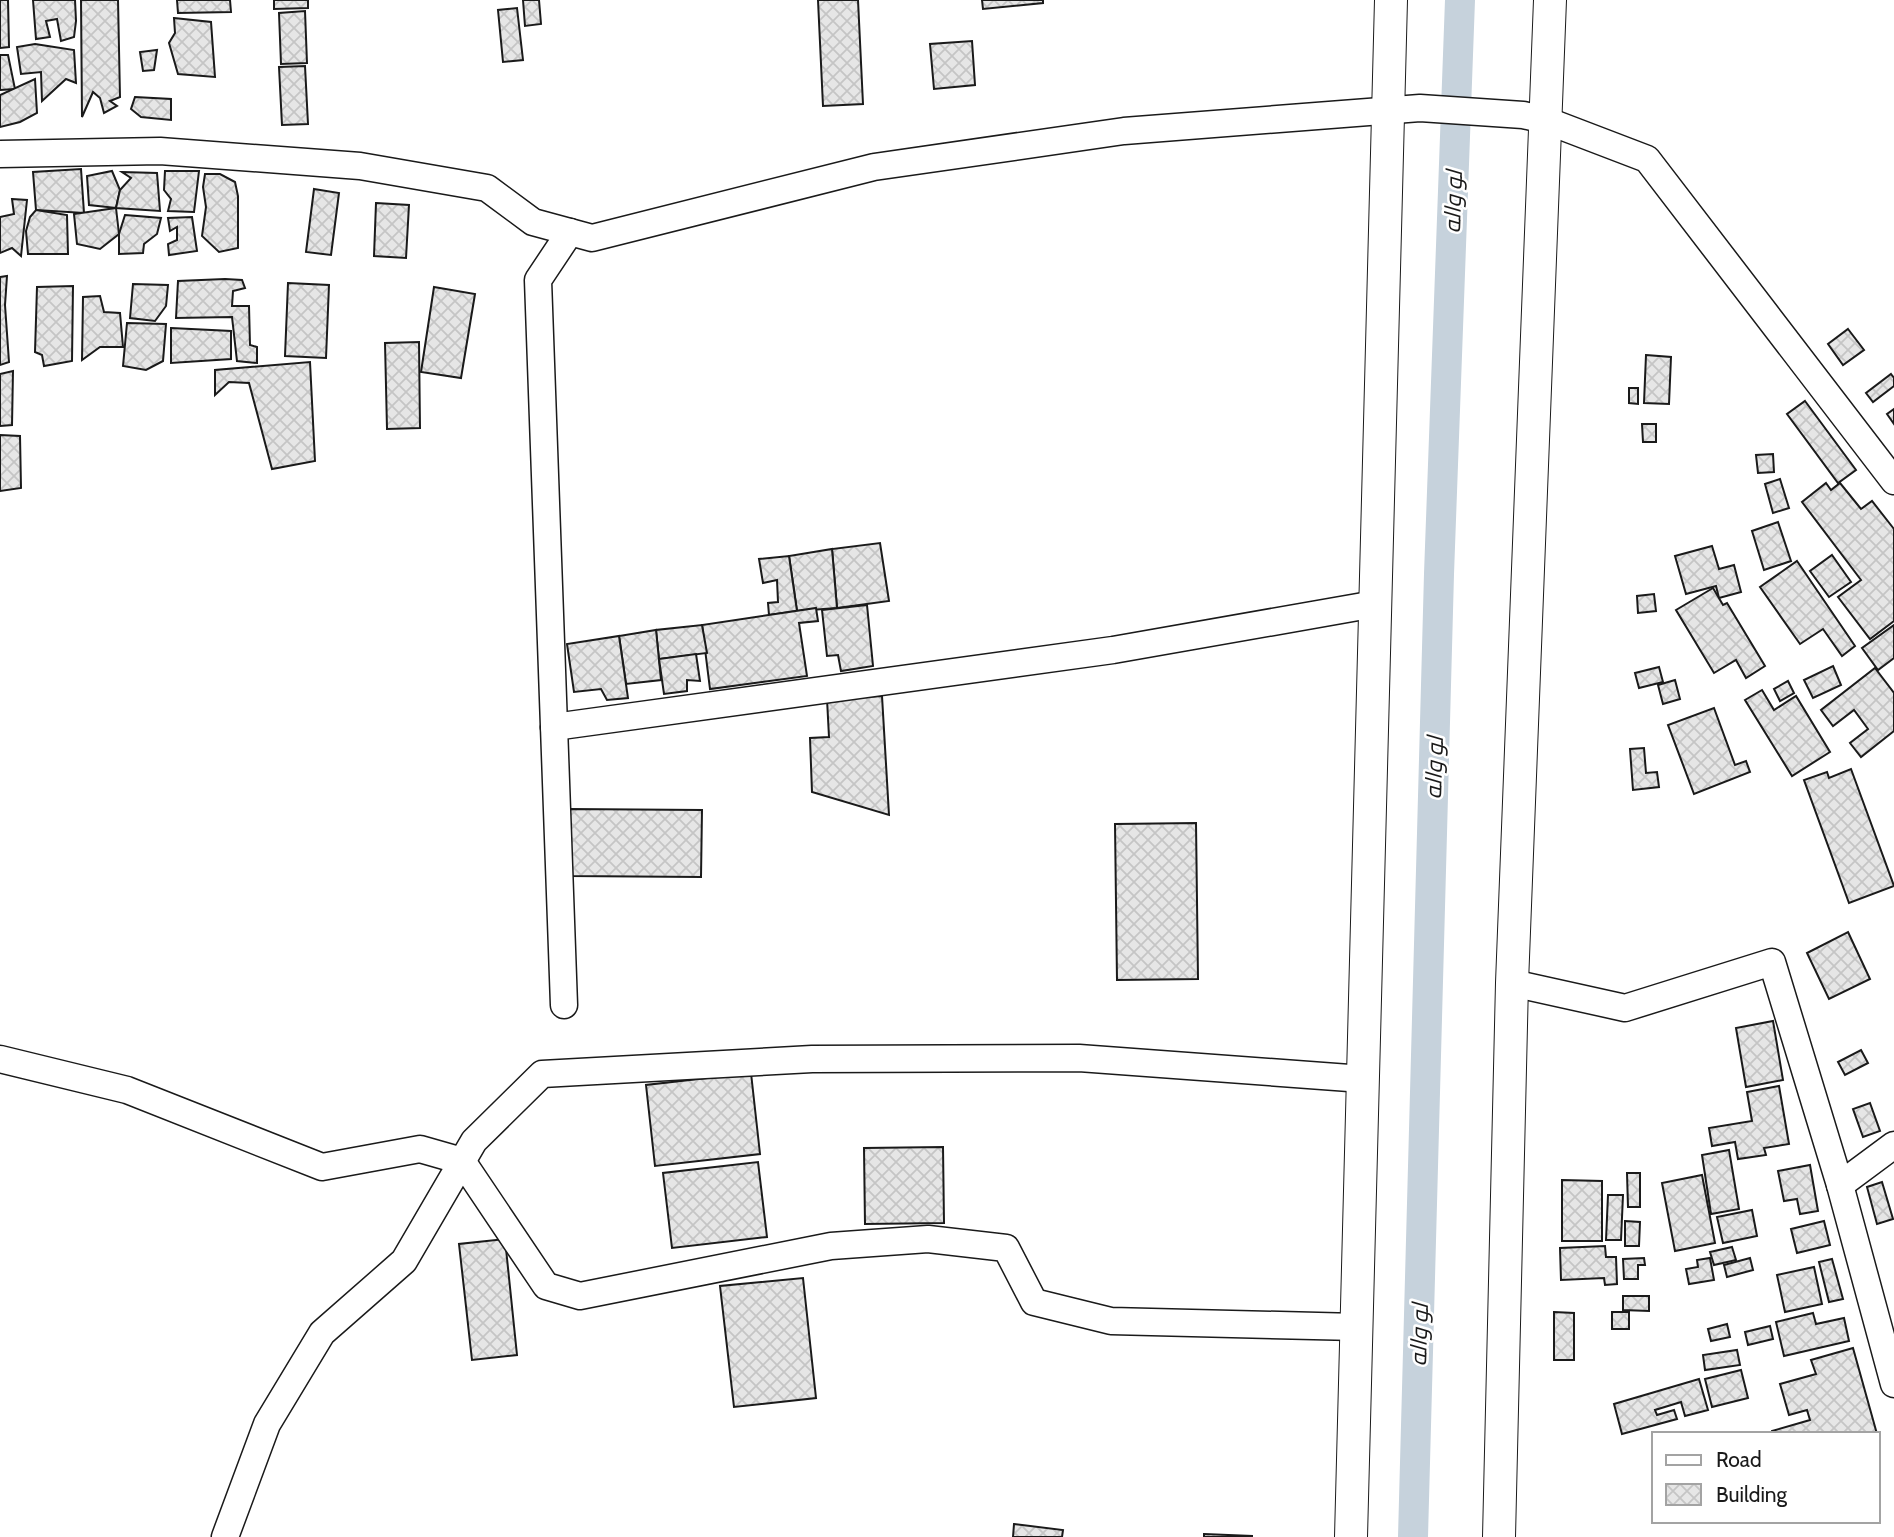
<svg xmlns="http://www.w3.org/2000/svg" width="1894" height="1537" font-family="Cabin,Cairo,sans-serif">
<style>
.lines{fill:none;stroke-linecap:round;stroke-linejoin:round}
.canal{stroke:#c6d2dc;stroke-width:30}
.building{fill:url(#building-cross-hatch);stroke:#1a1a1a;stroke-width:2}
.minor-casing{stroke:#1a1a1a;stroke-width:29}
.tertiary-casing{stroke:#1a1a1a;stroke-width:34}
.minor{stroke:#fff;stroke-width:26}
.tertiary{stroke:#fff;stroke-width:32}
.labels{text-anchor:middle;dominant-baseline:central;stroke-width:5;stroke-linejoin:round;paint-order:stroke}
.water-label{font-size:23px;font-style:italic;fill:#1a1a1a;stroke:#fff}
</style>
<defs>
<pattern id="building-cross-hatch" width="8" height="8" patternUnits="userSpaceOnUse" patternTransform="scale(1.75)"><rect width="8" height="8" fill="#e6e6e6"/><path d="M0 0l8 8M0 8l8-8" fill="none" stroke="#c5c5c5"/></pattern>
</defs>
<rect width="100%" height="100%" fill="#fff"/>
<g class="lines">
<polyline class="canal" points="1413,1537 1439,574 1460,0"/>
</g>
<g class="building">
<polygon points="0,0 8,0 9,47 0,48"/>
<polygon points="33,0 75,0 76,21 74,37 61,41 57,19 46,21 50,37 36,39"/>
<polygon points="81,0 118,0 120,97 110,101 117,106 104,113 100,98 93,92 82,117"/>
<polygon points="177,0 230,0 231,12 178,13"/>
<polygon points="274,0 308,0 308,8 274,9"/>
<polygon points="523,0 539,0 541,24 525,26"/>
<polygon points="818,0 858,0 863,104 823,106"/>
<polygon points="982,0 1043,0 1043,3 983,9"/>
<polygon points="517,8 523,60 503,62 498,10"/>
<polygon points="305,11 307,63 281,64 279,13"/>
<polygon points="174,18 211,22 215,77 178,74 169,43 175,33"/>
<polygon points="972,41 975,85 934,89 930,44"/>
<polygon points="35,44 74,50 76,83 66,79 42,101 41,72 21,74 17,47"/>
<polygon points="157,50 154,70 143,71 140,52"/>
<polygon points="0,55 8,55 15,89 0,90"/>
<polygon points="305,66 308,124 282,125 279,67"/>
<polygon points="35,79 37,113 20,122 0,127 0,95"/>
<polygon points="135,97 171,99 171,120 141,117 131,109"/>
<polygon points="81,169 84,213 36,210 33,172"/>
<polygon points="112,171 120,190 116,208 89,205 87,176"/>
<polygon points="165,171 199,171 194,212 168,211 171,199 164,190"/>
<polygon points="122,172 157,173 160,211 116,208 120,190 131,178"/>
<polygon points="205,174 220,174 235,182 238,196 238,248 219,252 202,236 206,207 203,187"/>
<polygon points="314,189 339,193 331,255 306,252"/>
<polygon points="12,199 27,200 21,256 12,248 0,253 0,217 14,214"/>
<polygon points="376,203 409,205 406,258 374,256"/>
<polygon points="116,208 119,234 100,249 77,244 74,214"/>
<polygon points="36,210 67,215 68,254 28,254 26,231 30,217"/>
<polygon points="125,215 161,218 157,234 144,244 143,253 119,254 119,234"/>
<polygon points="192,217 197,251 169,255 168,244 177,240 177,227 170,231 168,218"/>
<polygon points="7,276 5,305 9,362 0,365 0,277"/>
<polygon points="225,279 242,280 245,288 233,291 232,306 249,306 250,345 257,347 257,363 237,361 232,317 176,318 178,281"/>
<polygon points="288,283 329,285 326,358 285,356"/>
<polygon points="133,284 168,285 166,306 155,321 130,318"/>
<polygon points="73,286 72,361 44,366 42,355 35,352 37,287"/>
<polygon points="434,287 475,294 461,378 421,372"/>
<polygon points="100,296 104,312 120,313 123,347 100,347 82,360 83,297"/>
<polygon points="127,323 166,324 163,361 146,370 123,366"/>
<polygon points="171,328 231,331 231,359 171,363"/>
<polygon points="1848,329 1864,350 1843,365 1828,344"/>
<polygon points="419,342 420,428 387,429 385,343"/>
<polygon points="1646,355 1671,357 1669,404 1644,403"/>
<polygon points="310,362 315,461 272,469 249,383 229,382 215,395 215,370"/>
<polygon points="13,371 12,425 0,426 0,374"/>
<polygon points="1891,374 1894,378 1894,386 1873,402 1866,393"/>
<polygon points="1629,388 1638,388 1638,404 1629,403"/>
<polygon points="1805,401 1856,470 1838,483 1787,414"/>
<polygon points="1894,409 1894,424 1887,414"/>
<polygon points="1642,424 1656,424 1656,442 1643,442"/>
<polygon points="0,435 20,436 21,488 0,491"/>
<polygon points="1773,454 1774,472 1758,473 1756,455"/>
<polygon points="1780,479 1789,508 1773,513 1765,484"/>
<polygon points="1826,483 1831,490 1840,483 1861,509 1872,501 1894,529 1894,621 1870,639 1838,597 1861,580 1802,502"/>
<polygon points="1778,522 1791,561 1764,570 1752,531"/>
<polygon points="880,543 889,601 837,608 832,549"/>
<polygon points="1712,546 1719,569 1734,565 1741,592 1719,598 1716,586 1686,594 1675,556"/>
<polygon points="832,549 837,608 797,611 789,556"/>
<polygon points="1832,555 1851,582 1829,597 1810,571"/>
<polygon points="789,556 797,611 769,615 768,603 778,602 777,580 763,583 759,559"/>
<polygon points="1797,561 1855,646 1842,656 1823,629 1800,644 1760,587"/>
<polygon points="1713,588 1723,605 1727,603 1765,666 1746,678 1736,660 1714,673 1676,610"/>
<polygon points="1654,594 1656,611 1638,613 1637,596"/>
<polygon points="867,605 873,666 841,671 838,655 827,656 822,610"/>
<polygon points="816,608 818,621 799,623 807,676 710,689 702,625"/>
<polygon points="702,625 707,653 659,659 656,630"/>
<polygon points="1894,625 1894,658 1878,670 1862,648"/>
<polygon points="656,630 661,680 626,684 619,636"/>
<polygon points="619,636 628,698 607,700 601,689 574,692 567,644"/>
<polygon points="696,654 700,681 687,680 687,691 664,694 659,659"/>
<polygon points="1833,666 1841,685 1813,698 1804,680"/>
<polygon points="1659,667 1663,682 1639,688 1635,673"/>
<polygon points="1875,668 1894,693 1894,731 1861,757 1850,743 1868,729 1854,710 1833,726 1821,710"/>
<polygon points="1675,680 1680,699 1663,704 1658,685"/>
<polygon points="1788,681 1794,693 1780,701 1774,689"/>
<polygon points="1762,690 1774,710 1796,696 1830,752 1792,776 1745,700"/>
<polygon points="882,696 889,815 812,792 810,738 829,737 827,699"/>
<polygon points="1714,708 1735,765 1746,761 1750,772 1694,794 1668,725"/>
<polygon points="1644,748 1646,773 1657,772 1659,787 1633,790 1630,749"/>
<polygon points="1851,769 1894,886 1849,903 1804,780 1827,772 1829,778"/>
<polygon points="569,809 702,810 701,877 569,876"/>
<polygon points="1196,823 1198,979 1117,980 1115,824"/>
<polygon points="1848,932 1870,979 1829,999 1807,953"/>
<polygon points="1773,1021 1783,1080 1746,1087 1736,1028"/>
<polygon points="1861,1050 1868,1063 1845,1075 1838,1062"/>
<polygon points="751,1073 760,1154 655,1166 646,1085"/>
<polygon points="1779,1086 1789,1144 1764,1148 1766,1155 1738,1159 1735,1142 1712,1146 1709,1128 1752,1121 1747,1092"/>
<polygon points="1870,1103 1880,1131 1863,1137 1853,1109"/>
<polygon points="943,1147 944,1223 865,1224 864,1148"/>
<polygon points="1729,1150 1739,1209 1711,1214 1702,1155"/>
<polygon points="758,1162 767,1237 672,1248 663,1173"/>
<polygon points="1810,1165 1818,1211 1800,1214 1797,1199 1784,1201 1778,1171"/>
<polygon points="1627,1173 1640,1173 1640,1207 1628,1207"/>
<polygon points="1702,1175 1715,1243 1675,1251 1662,1183"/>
<polygon points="1562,1180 1602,1181 1602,1241 1562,1241"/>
<polygon points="1882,1182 1893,1219 1877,1224 1867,1187"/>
<polygon points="1608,1195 1623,1195 1621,1240 1606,1240"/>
<polygon points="1752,1210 1757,1236 1723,1243 1717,1217"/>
<polygon points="1625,1221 1640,1222 1639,1246 1625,1246"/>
<polygon points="1824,1221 1830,1245 1797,1253 1791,1229"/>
<polygon points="505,1239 517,1355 472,1360 459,1244"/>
<polygon points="1605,1246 1606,1257 1616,1257 1617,1284 1605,1285 1604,1278 1561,1280 1560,1248"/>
<polygon points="1732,1247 1736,1260 1714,1265 1710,1252"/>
<polygon points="1644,1258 1645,1265 1638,1265 1638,1279 1624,1279 1623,1259"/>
<polygon points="1710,1258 1714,1280 1689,1284 1686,1269 1698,1267 1697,1260"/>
<polygon points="1750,1258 1753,1270 1727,1277 1724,1265"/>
<polygon points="1832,1259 1843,1299 1829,1302 1819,1262"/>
<polygon points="1814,1267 1822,1304 1785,1312 1777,1275"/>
<polygon points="803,1278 816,1398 734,1407 720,1286"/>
<polygon points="1623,1296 1649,1296 1649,1311 1623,1310"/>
<polygon points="1554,1312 1574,1313 1574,1360 1554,1360"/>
<rect x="1612" y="1312" width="17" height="17"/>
<polygon points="1813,1313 1816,1324 1844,1318 1849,1341 1784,1356 1776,1322"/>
<polygon points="1727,1324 1730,1337 1711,1341 1708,1329"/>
<polygon points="1770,1326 1773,1339 1748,1345 1745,1332"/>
<polygon points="1853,1348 1877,1434 1772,1434 1772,1431 1810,1420 1807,1410 1789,1415 1780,1384 1816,1374 1811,1360"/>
<polygon points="1737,1350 1740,1365 1705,1370 1703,1355"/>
<polygon points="1741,1370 1748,1398 1712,1407 1705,1379"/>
<polygon points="1699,1379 1708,1410 1685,1416 1681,1402 1655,1410 1657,1415 1674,1410 1677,1419 1622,1434 1614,1404"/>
<polygon points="1014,1524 1063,1530 1062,1537 1013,1537"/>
<polygon points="1204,1534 1252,1536 1252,1537 1204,1537"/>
</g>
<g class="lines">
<g class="minor-casing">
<g id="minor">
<polyline points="0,154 160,151 360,166 487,188 533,222 592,238 874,167 1124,131 1420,108 1523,115 1545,120 1647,159 1894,481"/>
<polyline points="554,727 1113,650 1375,604"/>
<polyline points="1512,983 1625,1008 1772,962 1840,1185 1894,1384"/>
<polyline points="564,1005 538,280 570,232"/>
<polyline points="0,1059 127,1090 322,1167 420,1149 462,1161 546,1286 580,1296 831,1246 928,1239 1006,1248 1034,1302 1111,1321 1357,1327"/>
<polyline points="1840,1185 1894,1145"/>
<polyline points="225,1537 267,1424 322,1333 404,1261 474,1141 542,1074 812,1059 1079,1058 1363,1079"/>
</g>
</g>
<g class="tertiary-casing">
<g id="tertiary">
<polyline points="1351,1537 1391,0"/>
<polyline points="1499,1537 1512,983 1550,0"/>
</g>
</g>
<use href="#minor" class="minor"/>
<use href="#tertiary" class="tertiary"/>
</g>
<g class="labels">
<g class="water-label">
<text transform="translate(1453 202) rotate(-88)">لو واله</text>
<text transform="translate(1434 768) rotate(-88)">لو واله</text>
<text transform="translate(1419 1335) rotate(-88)">لو واله</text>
</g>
</g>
<rect x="1652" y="1432" width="228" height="91" fill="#ffffff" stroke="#a3a3a3" stroke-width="2"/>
<rect x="1666" y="1455" width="35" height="10" fill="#ffffff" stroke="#a3a3a3" stroke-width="2"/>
<text x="1716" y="1467" font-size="21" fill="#1a1a1a">Road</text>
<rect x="1666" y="1484" width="35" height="21" fill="url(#building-cross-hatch)" stroke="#a3a3a3" stroke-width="2"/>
<text x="1716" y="1502" font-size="21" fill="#1a1a1a">Building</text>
</svg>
